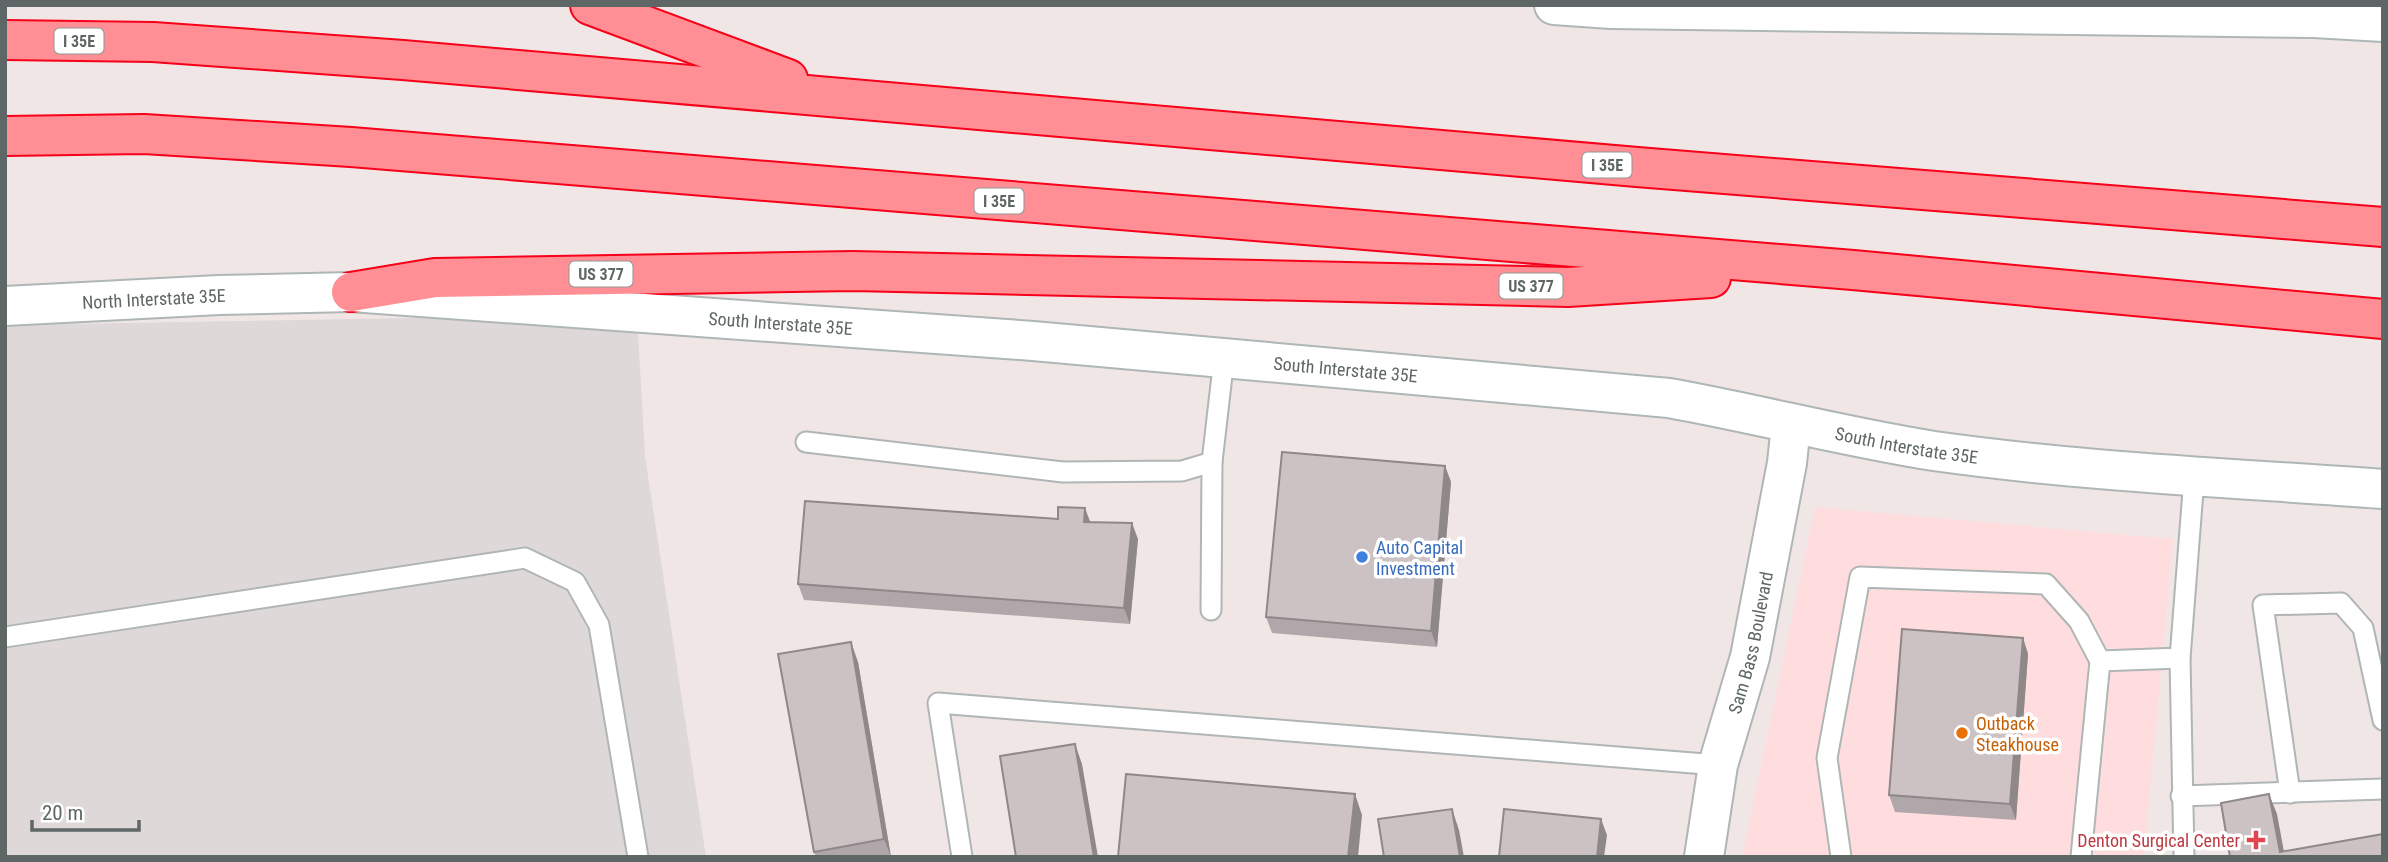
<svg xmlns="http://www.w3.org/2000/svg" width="2388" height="862" font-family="'Roboto Condensed',sans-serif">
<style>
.commercial{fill:#ffddde}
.industrial{fill:#dfd8d9}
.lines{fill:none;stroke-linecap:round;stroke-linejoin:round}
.lane-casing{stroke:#afb6b5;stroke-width:23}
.street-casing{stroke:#afb6b5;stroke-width:42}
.secondary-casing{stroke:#aeb7b6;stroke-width:42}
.highway-casing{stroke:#f70019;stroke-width:42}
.lane{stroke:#fff;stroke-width:19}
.street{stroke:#fff;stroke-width:38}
.secondary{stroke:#fff;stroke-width:38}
.highway{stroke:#ff8f94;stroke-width:38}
.wall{fill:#afa7a9}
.shaded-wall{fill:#8f8889}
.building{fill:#ccc2c4;stroke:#8f8889;stroke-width:2}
.shop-dot{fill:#3f7fe0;stroke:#fff;stroke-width:2.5}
.food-dot{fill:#e8710a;stroke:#fff;stroke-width:2.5}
.health-dot{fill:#e0444e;stroke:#fff;stroke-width:2.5}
.labels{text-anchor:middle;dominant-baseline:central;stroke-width:7;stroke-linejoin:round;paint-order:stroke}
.shield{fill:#fff;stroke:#8e9593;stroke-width:2}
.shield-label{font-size:16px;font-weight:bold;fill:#5e6765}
.street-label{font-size:18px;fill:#5e6765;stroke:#fff}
.shop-label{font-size:18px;fill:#366cbe;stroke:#fff;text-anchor:start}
.food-label{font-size:18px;fill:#c56008;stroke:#fff;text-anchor:start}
.health-label{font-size:18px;fill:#be3a42;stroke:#fff;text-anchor:end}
</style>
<rect width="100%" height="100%" fill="#f1e6e6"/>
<polygon class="commercial" points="1815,507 2173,539 2144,857 1742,857"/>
<polygon class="industrial" points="637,314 645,456 706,857 5,857 5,325"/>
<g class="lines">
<g class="lane-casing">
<g id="lane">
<polyline points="806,442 1063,472 1182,471 1212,462 1224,358"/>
<polyline points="1211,610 1212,462"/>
<polyline points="5,637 525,558 575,582 599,625 638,857"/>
<polyline points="2180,658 2184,857"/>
<polyline points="2290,793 2263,605 2341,603 2363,628 2383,720"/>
<polyline points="2181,796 2383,789"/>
<polyline points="962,857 938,703 1718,765"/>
<polyline points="1841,857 1827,758 1860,577 2046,584 2079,621 2100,661"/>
<polyline points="2081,857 2100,661 2180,658 2194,478"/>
</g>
</g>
<g class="street-casing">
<g id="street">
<path id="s1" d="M1704 857 1718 765 1750 657 1787 463 1791 425"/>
</g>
</g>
<g class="secondary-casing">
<g id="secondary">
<polyline points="1554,5 1611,9 2314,18 2383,22"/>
<path id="s2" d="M5 306 219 295 351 292 1033 341 1669 398C1758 414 1845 437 1934 451 2083 472 2233 478 2383 489"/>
</g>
</g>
<g class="highway-casing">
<g id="highway">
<polyline points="590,5 788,79"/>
<polyline points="5,40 153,42 403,60 1637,167 2383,227"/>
<polyline points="5,136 144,134 351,147 1853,270 2383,319"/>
<polyline points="351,292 435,278 853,271 1568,287 1711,278"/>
</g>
</g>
<use href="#lane" class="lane"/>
<use href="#street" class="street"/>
<use href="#secondary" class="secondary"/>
<use href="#highway" class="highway"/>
</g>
<g class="wall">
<polygon points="1445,466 1451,482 1437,647 1272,633 1266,617"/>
<polygon points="1090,522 1138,539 1130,624 804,600 798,584"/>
<polygon points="2023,638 2028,654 2016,820 1895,812 1889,795"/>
<polygon points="858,662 891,857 816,857 814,852"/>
</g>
<g class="shaded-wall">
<polygon points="1445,466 1451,482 1437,647 1431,631"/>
<polygon points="1085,508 1091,524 1084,522"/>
<polygon points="1132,523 1138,539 1130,624 1124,608"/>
<polygon points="2023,638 2028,654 2016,820 2010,804"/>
<polygon points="851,642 858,662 891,857 884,839"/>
<polygon points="1075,744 1082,764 1098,857 1094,857"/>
<polygon points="1355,794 1362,815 1358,857 1348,857"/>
<polygon points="2269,794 2277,814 2285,857 2280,852"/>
<polygon points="1452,809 1459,830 1464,857 1460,857"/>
<polygon points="1601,819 1607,835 1604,857 1597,857"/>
</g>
<g class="building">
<polygon points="1282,452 1445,466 1431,631 1266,617"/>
<polygon points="805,501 1058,519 1058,507 1085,508 1084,522 1132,523 1124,608 798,584"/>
<polygon points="1902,629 2023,638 2010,804 1889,795"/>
<polygon points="851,642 884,839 814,852 778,654"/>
<polygon points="1075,744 1094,857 1016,857 1000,756"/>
<polygon points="1126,774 1355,794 1348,857 1118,857"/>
<polygon points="2269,794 2280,852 2383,834 2383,857 2230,857 2221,803"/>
<polygon points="1452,809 1460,857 1384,857 1378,819"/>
<polygon points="1504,809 1601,819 1597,857 1499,857"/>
</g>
<circle class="shop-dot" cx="1362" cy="557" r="7"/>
<circle class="food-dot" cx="1962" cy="733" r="7"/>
<path class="health-dot" d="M2252.5 829.5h7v7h7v7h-7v7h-7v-7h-7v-7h7z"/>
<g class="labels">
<g class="shield">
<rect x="54.5" y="28.5" width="49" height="25" rx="5"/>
<rect x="1582.5" y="152.5" width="49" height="25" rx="5"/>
<rect x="974.5" y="188.5" width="49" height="25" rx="5"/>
<rect x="569.5" y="261.5" width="63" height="25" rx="5"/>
<rect x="1499.5" y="273.5" width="63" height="25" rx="5"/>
</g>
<g class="shield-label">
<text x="79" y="41">I 35E</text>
<text x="1607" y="165">I 35E</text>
<text x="999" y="201">I 35E</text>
<text x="601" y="274">US 377</text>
<text x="1531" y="286">US 377</text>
</g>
<g class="street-label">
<text stroke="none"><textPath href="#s2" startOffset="149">North Interstate 35E</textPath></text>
<text stroke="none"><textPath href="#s2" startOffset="777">South Interstate 35E</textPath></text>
<text stroke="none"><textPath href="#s2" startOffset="1344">South Interstate 35E</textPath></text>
<text stroke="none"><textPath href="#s2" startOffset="1911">South Interstate 35E</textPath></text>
<text stroke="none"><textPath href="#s1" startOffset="220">Sam Bass Boulevard</textPath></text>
</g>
<g class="shop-label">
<text x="1376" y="547">Auto Capital<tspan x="1376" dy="21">Investment</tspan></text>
</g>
<g class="food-label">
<text x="1976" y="723">Outback<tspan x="1976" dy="21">Steakhouse</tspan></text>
</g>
<g class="health-label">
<text x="2240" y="840">Denton Surgical Center</text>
</g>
</g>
<rect width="2388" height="862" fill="none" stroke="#5e6765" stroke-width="14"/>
<path d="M32 820v10h107v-10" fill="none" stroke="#5e6765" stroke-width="3.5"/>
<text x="42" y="820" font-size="21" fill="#5e6765" stroke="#ffffff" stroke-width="5" paint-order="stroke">20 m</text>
</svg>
